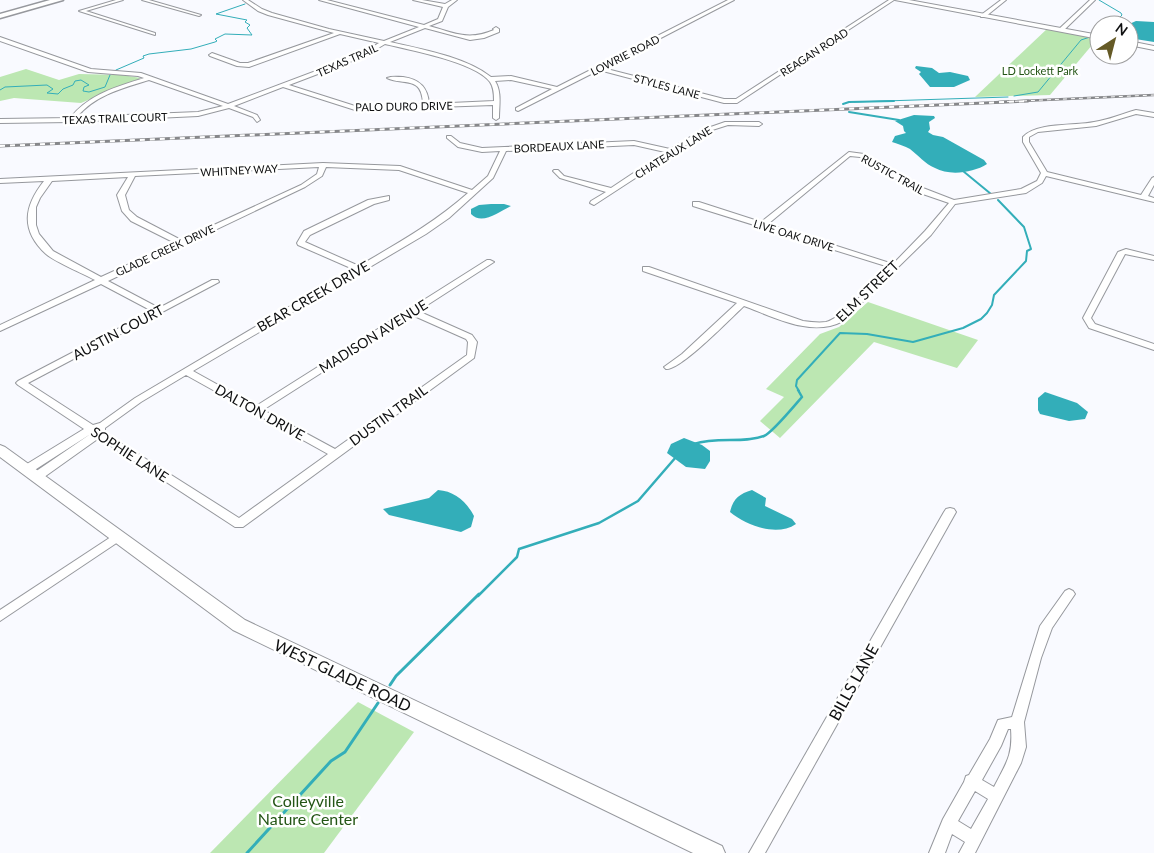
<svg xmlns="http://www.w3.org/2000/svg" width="1154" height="853" font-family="Lato,sans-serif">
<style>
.green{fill:#bce7b2}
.water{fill:#33aeb9}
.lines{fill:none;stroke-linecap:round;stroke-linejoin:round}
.stream-far3{stroke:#33aeb9;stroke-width:1}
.stream-far2{stroke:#33aeb9;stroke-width:2}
.stream-far1{stroke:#33aeb9;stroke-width:2.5}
.stream{stroke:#33aeb9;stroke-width:3}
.minor-casing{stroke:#96989d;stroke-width:2}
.secondary-casing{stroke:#96989d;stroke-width:2}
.primary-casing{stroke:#96989d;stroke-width:3}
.minor{fill:#fff;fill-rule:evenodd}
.secondary{fill:#fff;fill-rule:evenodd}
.primary{fill:#fff;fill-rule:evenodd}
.rail-far1-casing{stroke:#86878a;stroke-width:2.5}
.rail-casing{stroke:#86878a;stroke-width:3}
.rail-far1{stroke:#fff;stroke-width:1;stroke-dasharray:4;stroke-linecap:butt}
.rail{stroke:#fff;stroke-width:2;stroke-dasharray:5;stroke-linecap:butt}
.labels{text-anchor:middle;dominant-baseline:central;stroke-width:5;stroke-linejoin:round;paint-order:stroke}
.far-street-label{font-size:11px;fill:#0f1011;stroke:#fff}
.far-park-label{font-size:11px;fill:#235515;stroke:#fff}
.street-label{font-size:14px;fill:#0f1011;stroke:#fff}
.near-street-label{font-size:16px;fill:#0f1011;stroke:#fff}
.near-park-label{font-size:16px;fill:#235515;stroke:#fff}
</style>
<rect width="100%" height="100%" fill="#f9faff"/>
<g class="green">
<polygon points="1048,28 1098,38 1050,95 975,97"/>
<polygon points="26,69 59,80 79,74 122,75 141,78 81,103 14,98 0,101 0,77"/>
<polygon points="868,302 978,340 957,368 874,342 780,438 760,421 784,397 766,389 820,334 839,327"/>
<polygon points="358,702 414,732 324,853 210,853"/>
</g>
<g class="water">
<polygon points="1136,21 1154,22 1154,42 1129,38 1129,25 1127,25"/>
<polygon points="916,66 932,68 939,73 950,72 968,76 970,80 954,87 930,87 919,74 921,72 915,68"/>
<path d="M914 115 934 116 935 118 929 122 930 129 928 132 933 135 943 137 984 160 987 164C973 173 949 176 935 168 925 164 918 155 910 149 905 146 898 144 892 142L895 136 906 133 904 131 903 126 895 121Z"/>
<path d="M491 204H504L511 206C500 211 482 226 471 214V209L479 205Z"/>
<polygon points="1045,392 1077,403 1088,412 1085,419 1069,421 1040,414 1038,410 1038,398"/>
<polygon points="684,438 702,445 710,451 710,461 705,469 686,467 667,453 671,444"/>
<path d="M438 490C454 491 466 501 474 516L471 527 461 532 389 515 383 509 429 498Z"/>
<path d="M752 490 766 498 765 506 792 519 796 524C777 537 747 526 730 512 733 499 739 494 752 490Z"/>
</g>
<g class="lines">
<g class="stream-far3">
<polyline points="1099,0 1121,13 1122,15 1112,25"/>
<polyline points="116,70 144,58 143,56 149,54 191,49 215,42 217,41 215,39 225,34 252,35 247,28 250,25 245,22 247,20 216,14 245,4"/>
<polyline points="0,90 5,87 47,85 53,89 47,93 58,94 63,89 73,85 75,81 81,80 89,85 84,87 83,91 89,92 105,87 110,75"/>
<polyline points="1014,96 1038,92 1081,40 1090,37"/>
<polyline points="854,102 1008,97"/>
</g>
<g class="stream-far2">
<polyline points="843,104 849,102 894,101"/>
<polyline points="849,112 899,120"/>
<polyline points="963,171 991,194"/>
<polyline points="799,391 796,386 797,380 840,333 867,334 913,342 963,328 981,319 987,313 992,305 994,295 1026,261 1027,251 1031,249 1024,227 998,200"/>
</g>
<g class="stream-far1">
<path d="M694 444C717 436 743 444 764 436 772 433 795 405 802 397L798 390"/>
<polyline points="478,596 517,557 519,549 599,523 638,501 676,457"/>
</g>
<g class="stream">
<polyline points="390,685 396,676 479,594"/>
<polyline points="247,853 331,761 345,752 378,703"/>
</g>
<g class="minor-casing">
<g id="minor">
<polygon points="116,0 123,0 86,11 155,33 155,35 79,11"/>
<polygon points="142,0 149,0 201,15 199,16"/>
<path d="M243 0H248L262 9 272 13 329 29 384 41 419 27 319 0H327L424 25 438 19 443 7 413 0H422L445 4 452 0H457L448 7 442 21 429 26C455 33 468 41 494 30L493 29 496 27 499 29V32L484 38 470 40 425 28 390 42C421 49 466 57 491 77L511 76 557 87 728 0H734L603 68 724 99H736L889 0H894L737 103H724L599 70 518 111 516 110V108L552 89 511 80 495 81C502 92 499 105 499 118L496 120 493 118V105L355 110 283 87 234 106 257 115 260 120 257 122 253 117 229 108 198 116 71 122 0 123V119L70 118C89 94 116 87 144 78L138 76 88 72 0 41V37L91 69 141 73 228 104 361 54 379 43 340 34 249 67 237 66 210 56 209 55 212 53 240 63H248L334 33 268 15 258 11ZM385 44C410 50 475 62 490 82 494 88 494 95 494 101L429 104C428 87 419 79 403 77 397 77 392 76 387 78 404 86 422 75 423 104L355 106 289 85 365 56ZM149 80 223 106 198 112 77 117C95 95 123 88 149 80Z"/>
<polygon points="1001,0 1006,0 985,17 981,17 981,15"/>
<polygon points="1090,0 1095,0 1063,31 1059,31 1059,29"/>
<path d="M1136 110 1154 113V117L1136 114 1096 126 1038 132 1029 137V142L1047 172 1141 195 1152 178 1154 177V185L1148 196 1154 198V202L1046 176 1042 183 1026 193 955 204 931 235 843 321C812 338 774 317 744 306 731 318 680 371 666 369L664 367 682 354 737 303 643 271V267H649L803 321C810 322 819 323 826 322 843 318 875 281 889 267L693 206V202H699L761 222 849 152 864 154 923 188 954 200 1021 189 1037 181 1041 173 1023 142V137C1036 122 1075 126 1094 122 1108 120 1122 114 1136 110ZM850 156 860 157 917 192 949 203 925 231 893 264 768 224Z"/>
<path d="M725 122H759L762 124 759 126 728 125 706 132 594 205 590 203 591 201 606 192 560 178 553 171 554 170H558L564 176 611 188 665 152 634 145 506 151 493 178 449 218 426 234 193 371 256 406 487 260H490L494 262 418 311 472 335 477 342 474 358 243 527H235L99 438 40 480H32L31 477 32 474 92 433 30 473H22L21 470 22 467 84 429 18 385 16 383 18 381 152 311 101 284 0 331V325L95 280C82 273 57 263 46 254 20 230 24 206 44 181L0 183V179L323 163 400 166 472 190 488 176 500 151 482 152 458 147 447 138V136H451L460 143 482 148 634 141 670 149 702 130ZM319 167 317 174 301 185 181 240 137 217 129 210 125 195 135 176ZM326 167 399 170 468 193C434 223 398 243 359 266L305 242 310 235 374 204 389 200V196L368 200 304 231 297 243 298 245 353 269 135 398 100 423 93 425 28 383 219 282 218 280H212L159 308 108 281 305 187 322 176ZM128 177 117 195 122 211 131 221 175 243 101 277 53 251 39 234 36 225V207L40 198 52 181ZM412 315 466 339 468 342 467 355 335 449 263 410ZM186 375 328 454 239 518 105 433V428L141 402Z"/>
<polygon points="1126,249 1154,256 1154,260 1125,254 1091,318 1095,324 1154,344 1154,350 1089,328 1083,318 1118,252"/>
<polygon points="950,508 954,509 956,512 765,853 749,853 944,512 946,509"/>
<polygon points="117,533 121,534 123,537 121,540 0,621 0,610"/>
<path d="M1069 589 1073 591 1075 594 1052 628 1041 658 1024 722 1026 747 1021 763 975 853H959L965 842 952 834 945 853H929L943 819 964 782 966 776 969 775 990 739 998 720 1012 717 1040 626 1065 591ZM1008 729H1011C1013 756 1006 763 994 787L982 780 1001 746ZM975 791 988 799 971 829 958 821Z"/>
</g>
</g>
<g class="secondary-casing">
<g id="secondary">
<polygon points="895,0 909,0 1099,35 1099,39"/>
<polygon points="1129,41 1154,46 1154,50 1129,45"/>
<polygon points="0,445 5,447 245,620 722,846 725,853 693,853 233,630 0,457"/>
</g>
</g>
<g class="primary-casing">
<polygon id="primary" points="50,0 63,0 0,18 0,14"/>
</g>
<use href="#minor" class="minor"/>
<use href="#secondary" class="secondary"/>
<use href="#primary" class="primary"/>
<g class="rail-far1-casing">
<polyline id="rail-far1" points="999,102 1154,95"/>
</g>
<g class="rail-casing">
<polyline id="rail" points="0,146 1028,101"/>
</g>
<use href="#rail-far1" class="rail-far1"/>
<use href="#rail" class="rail"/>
</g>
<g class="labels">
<g class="far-street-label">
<text transform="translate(814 52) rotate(-33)">REAGAN ROAD</text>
<text transform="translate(625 55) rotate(-27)">LOWRIE ROAD</text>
<text transform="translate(347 60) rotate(-24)">TEXAS TRAIL</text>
<text transform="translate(667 86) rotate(15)">STYLES LANE</text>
<text transform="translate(404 106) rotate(-1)">PALO DURO DRIVE</text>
<text transform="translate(115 118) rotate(-2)">TEXAS TRAIL COURT</text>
<text transform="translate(559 146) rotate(-3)">BORDEAUX LANE</text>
<text transform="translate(673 152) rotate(-32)">CHATEAUX LANE</text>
<text transform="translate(239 170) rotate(-3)">WHITNEY WAY</text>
<text transform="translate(893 174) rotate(29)">RUSTIC TRAIL</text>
<text transform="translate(794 235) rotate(17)">LIVE OAK DRIVE</text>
<text transform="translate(165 250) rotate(-25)">GLADE CREEK DRIVE</text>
</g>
<g class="far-park-label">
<text x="1040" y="70">LD Lockett Park</text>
</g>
<g class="street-label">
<text transform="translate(867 291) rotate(-44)">ELM STREET</text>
<text transform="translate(313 296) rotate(-30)">BEAR CREEK DRIVE</text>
<text transform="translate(118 332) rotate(-28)">AUSTIN COURT</text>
<text transform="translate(373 336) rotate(-32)">MADISON AVENUE</text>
<text transform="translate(260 412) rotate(29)">DALTON DRIVE</text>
<text transform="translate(388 415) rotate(-36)">DUSTIN TRAIL</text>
<text transform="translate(130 454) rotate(33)">SOPHIE LANE</text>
</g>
<g class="near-street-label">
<text transform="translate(343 675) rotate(25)">WEST GLADE ROAD</text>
<text transform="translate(853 682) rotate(-61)">BILLS LANE</text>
</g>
<g class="near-park-label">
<text x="308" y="800">Colleyville<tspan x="308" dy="18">Nature Center</tspan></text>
</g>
</g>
<g transform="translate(1114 40) rotate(36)"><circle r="24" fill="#ffffff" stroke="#9f9fa0"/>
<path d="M0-4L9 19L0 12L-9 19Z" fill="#655a26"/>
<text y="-8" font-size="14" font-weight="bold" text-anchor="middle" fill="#0f1011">N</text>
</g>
</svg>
